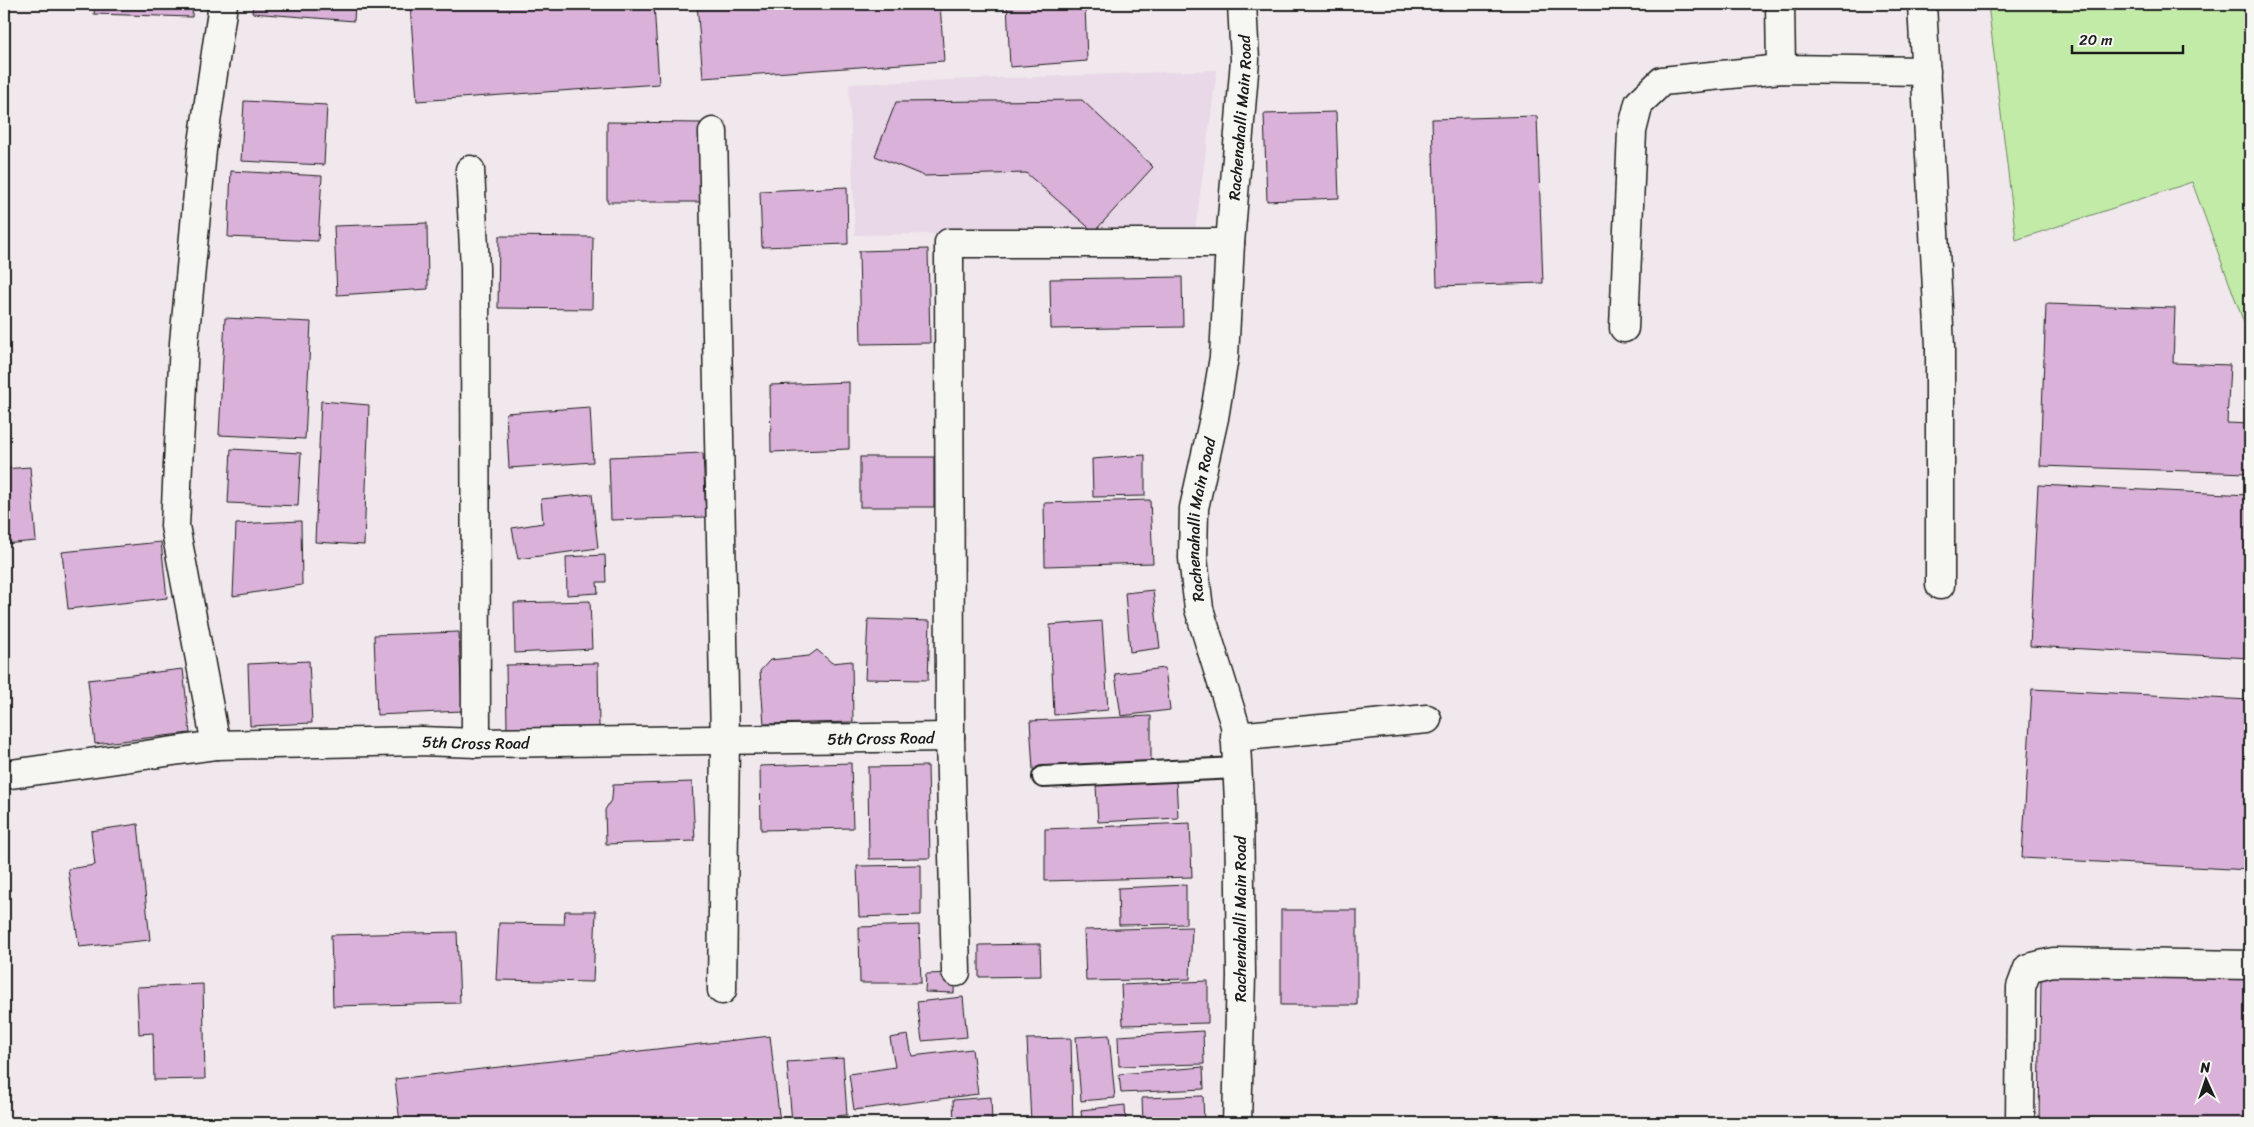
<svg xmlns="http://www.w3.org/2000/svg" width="2254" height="1127" font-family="Sriracha,sans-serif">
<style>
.built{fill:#e9d8e7}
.green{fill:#c1eba7;stroke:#6e8462}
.building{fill:#d9b1d9;stroke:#1c1c1c}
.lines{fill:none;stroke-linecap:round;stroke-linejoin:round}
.service-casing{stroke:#1c1c1c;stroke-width:24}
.minor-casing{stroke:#1c1c1c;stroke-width:31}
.tertiary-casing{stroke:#1c1c1c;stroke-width:31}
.service{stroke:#f6f6f2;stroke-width:20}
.minor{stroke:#f6f6f2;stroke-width:28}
.tertiary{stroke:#f6f6f2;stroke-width:28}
.labels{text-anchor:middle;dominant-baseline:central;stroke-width:4;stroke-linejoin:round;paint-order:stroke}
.street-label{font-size:16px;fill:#1c1c1c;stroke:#f6f6f2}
</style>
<rect width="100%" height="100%" fill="#f0e8ed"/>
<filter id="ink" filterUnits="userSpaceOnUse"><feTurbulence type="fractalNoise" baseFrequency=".02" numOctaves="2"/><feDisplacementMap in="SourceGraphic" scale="10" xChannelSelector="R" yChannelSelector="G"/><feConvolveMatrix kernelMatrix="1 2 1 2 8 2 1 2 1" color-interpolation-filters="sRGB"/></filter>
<g filter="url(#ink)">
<polygon class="built" points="1217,70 1195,231 855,235 849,84"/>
<polygon class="green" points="1988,4 2250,4 2250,339 2192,182 2016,240"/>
<g class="building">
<polygon points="95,4 193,4 192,17 94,14"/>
<polygon points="253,4 355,4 354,21 252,13"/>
<polygon points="410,4 654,4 659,84 417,101"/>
<polygon points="697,4 940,4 944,61 703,78"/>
<polygon points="1007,4 1085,4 1087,61 1010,67"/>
<polygon points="1082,100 1153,167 1094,232 1026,173 924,176 875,156 896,102"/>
<polygon points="244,101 327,105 324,165 241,161"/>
<polygon points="1336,112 1339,198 1267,201 1264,114"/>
<polygon points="1537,116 1543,283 1437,286 1432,119"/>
<polygon points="607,122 704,123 704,202 607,202"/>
<polygon points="231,171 322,176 318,241 228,237"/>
<polygon points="847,187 848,244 762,247 760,191"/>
<polygon points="427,223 428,289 337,295 334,226"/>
<polygon points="499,236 593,237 592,309 498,308"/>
<polygon points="928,249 930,343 861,344 859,251"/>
<polygon points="1182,277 1183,327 1051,329 1050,279"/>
<polygon points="2046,304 2175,308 2173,363 2230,365 2227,423 2250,424 2248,473 2040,466"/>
<polygon points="225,318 311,322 305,439 219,435"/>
<polygon points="849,382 849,449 771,452 770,385"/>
<polygon points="321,401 369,405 364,545 315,542"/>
<polygon points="590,407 593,462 509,468 506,413"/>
<polygon points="231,449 301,453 298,506 228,503"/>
<polygon points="703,453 706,517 611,520 609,457"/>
<polygon points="1145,455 1145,496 1093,497 1092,459"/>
<rect x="860" y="457" width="74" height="50"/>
<polygon points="30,467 36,541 4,544 4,469"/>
<polygon points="2038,485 2250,495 2250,658 2030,646"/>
<polygon points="592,494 598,548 518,559 512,528 543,523 541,499"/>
<polygon points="1150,500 1153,563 1045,566 1044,503"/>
<polygon points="301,521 302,585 233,596 236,524"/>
<polygon points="161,542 167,598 68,609 62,552"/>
<polygon points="605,555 606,582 597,582 598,593 567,595 566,557"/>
<polygon points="1153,590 1160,648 1130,652 1125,593"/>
<polygon points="590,601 592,649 515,653 514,603"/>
<polygon points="868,619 930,621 928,680 865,679"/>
<polygon points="1102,621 1108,710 1054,715 1050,625"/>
<polygon points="459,632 462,711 377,715 374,635"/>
<polygon points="817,650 832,663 852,661 853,722 764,724 760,671 770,660 809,656"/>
<polygon points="309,661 312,723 250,726 248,664"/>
<polygon points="598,663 599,727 507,730 506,665"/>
<polygon points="1165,668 1170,710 1121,716 1115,674"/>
<polygon points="183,669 190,733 95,744 88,680"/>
<polygon points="2032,689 2250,700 2250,870 2022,858"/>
<polygon points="1151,716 1151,766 1033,770 1030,721"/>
<polygon points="851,763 853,828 761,830 760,766"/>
<polygon points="928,766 930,858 869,859 868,767"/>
<polygon points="1176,780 1178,818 1098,822 1096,785"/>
<polygon points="692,782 695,841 606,844 605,810 612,798 613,785"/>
<polygon points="1190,823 1192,877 1045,881 1045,829"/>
<polygon points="138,824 150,940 79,947 68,869 95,865 91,831"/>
<polygon points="921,865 921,915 859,917 857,866"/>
<polygon points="1186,885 1186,924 1119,925 1118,888"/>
<rect x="1281" y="910" width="76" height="95"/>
<polygon points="565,911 596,911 593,982 496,980 499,923 564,924"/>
<polygon points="919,925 921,983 860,983 859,927"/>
<polygon points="1192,927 1190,979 1086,981 1084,930"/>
<polygon points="457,932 460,1003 333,1006 331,935"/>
<polygon points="1040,944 1041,976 979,977 979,945"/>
<polygon points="955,973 954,993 925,992 926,974"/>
<polygon points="2041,976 2250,979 2250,1123 2039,1123"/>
<polygon points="1208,981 1208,1023 1123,1025 1121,985"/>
<polygon points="203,984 205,1079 154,1080 153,1033 139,1034 137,987"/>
<polygon points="963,997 967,1037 922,1041 917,1002"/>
<polygon points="1203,1031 1204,1064 1119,1066 1118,1036"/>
<polygon points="908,1035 912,1056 972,1049 978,1094 854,1110 849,1074 895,1067 890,1038"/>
<polygon points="1109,1035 1115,1098 1081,1101 1076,1037"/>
<polygon points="770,1036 780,1123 400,1123 395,1079"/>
<polygon points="1071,1038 1073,1123 1031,1123 1027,1039"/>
<polygon points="843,1058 847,1115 836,1116 837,1123 792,1123 787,1062"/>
<polygon points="1203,1067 1204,1089 1121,1093 1119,1074"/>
<polygon points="1203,1096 1204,1123 1143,1123 1142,1098"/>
<polygon points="991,1097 992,1123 954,1123 953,1100"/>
<polygon points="1125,1105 1126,1123 1082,1123 1081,1110"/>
</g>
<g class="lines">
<g class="service-casing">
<polyline id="service" points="1043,777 1237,768"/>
</g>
<g class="minor-casing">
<g id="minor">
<polyline points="1780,4 1781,69"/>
<polyline points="1922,4 1940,346 1940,585"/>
<polyline points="713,132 725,741 722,990"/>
<polyline points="470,170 475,268 476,743"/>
<polyline points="1624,328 1632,131 1639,103 1662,81 1781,69 1926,71"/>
<polyline points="1235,737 1427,719"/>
<polyline points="216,745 175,526 184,343 202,150 223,4"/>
<path id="s1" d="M4 775 216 745 421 741 476 743 950 737"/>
<polyline points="956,972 950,737 949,243 1230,243"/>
<polyline points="2020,1123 2021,987 2028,968 2053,962 2250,965"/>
</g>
</g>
<g class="tertiary-casing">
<g id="tertiary">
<path id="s2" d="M1237 1123 1241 976 1239 801 1235 725 1199 609 1193 558 1194 508 1214 418 1224 357 1230 243 1245 60 1242 4"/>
</g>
</g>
<use href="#service" class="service"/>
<use href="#minor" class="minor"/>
<use href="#tertiary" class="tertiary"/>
</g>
</g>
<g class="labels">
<g class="street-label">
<text stroke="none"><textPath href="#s2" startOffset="1015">Rachenahalli Main Road</textPath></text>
<text stroke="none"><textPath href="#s2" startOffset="610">Rachenahalli Main Road</textPath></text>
<text stroke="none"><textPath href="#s1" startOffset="879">5th Cross Road</textPath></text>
<text stroke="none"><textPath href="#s1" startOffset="474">5th Cross Road</textPath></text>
<text transform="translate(1240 919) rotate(-90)">Rachenahalli Main Road</text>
</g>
</g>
<rect width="2254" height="1127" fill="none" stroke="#f6f6f2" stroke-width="20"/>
<rect x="10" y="10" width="2234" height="1107" fill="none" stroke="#1c1c1c" stroke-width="2" filter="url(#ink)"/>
<g transform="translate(2206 1080) rotate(357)" stroke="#f6f6f2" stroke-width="4" paint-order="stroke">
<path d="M0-4L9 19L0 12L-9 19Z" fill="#1c1c1c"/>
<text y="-8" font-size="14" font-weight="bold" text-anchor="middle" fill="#1c1c1c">N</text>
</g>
<path d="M2072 45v8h111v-8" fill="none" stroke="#1c1c1c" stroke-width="2.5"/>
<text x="2079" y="45" font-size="15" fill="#1c1c1c" stroke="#f6f6f2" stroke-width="4" paint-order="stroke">20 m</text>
</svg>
